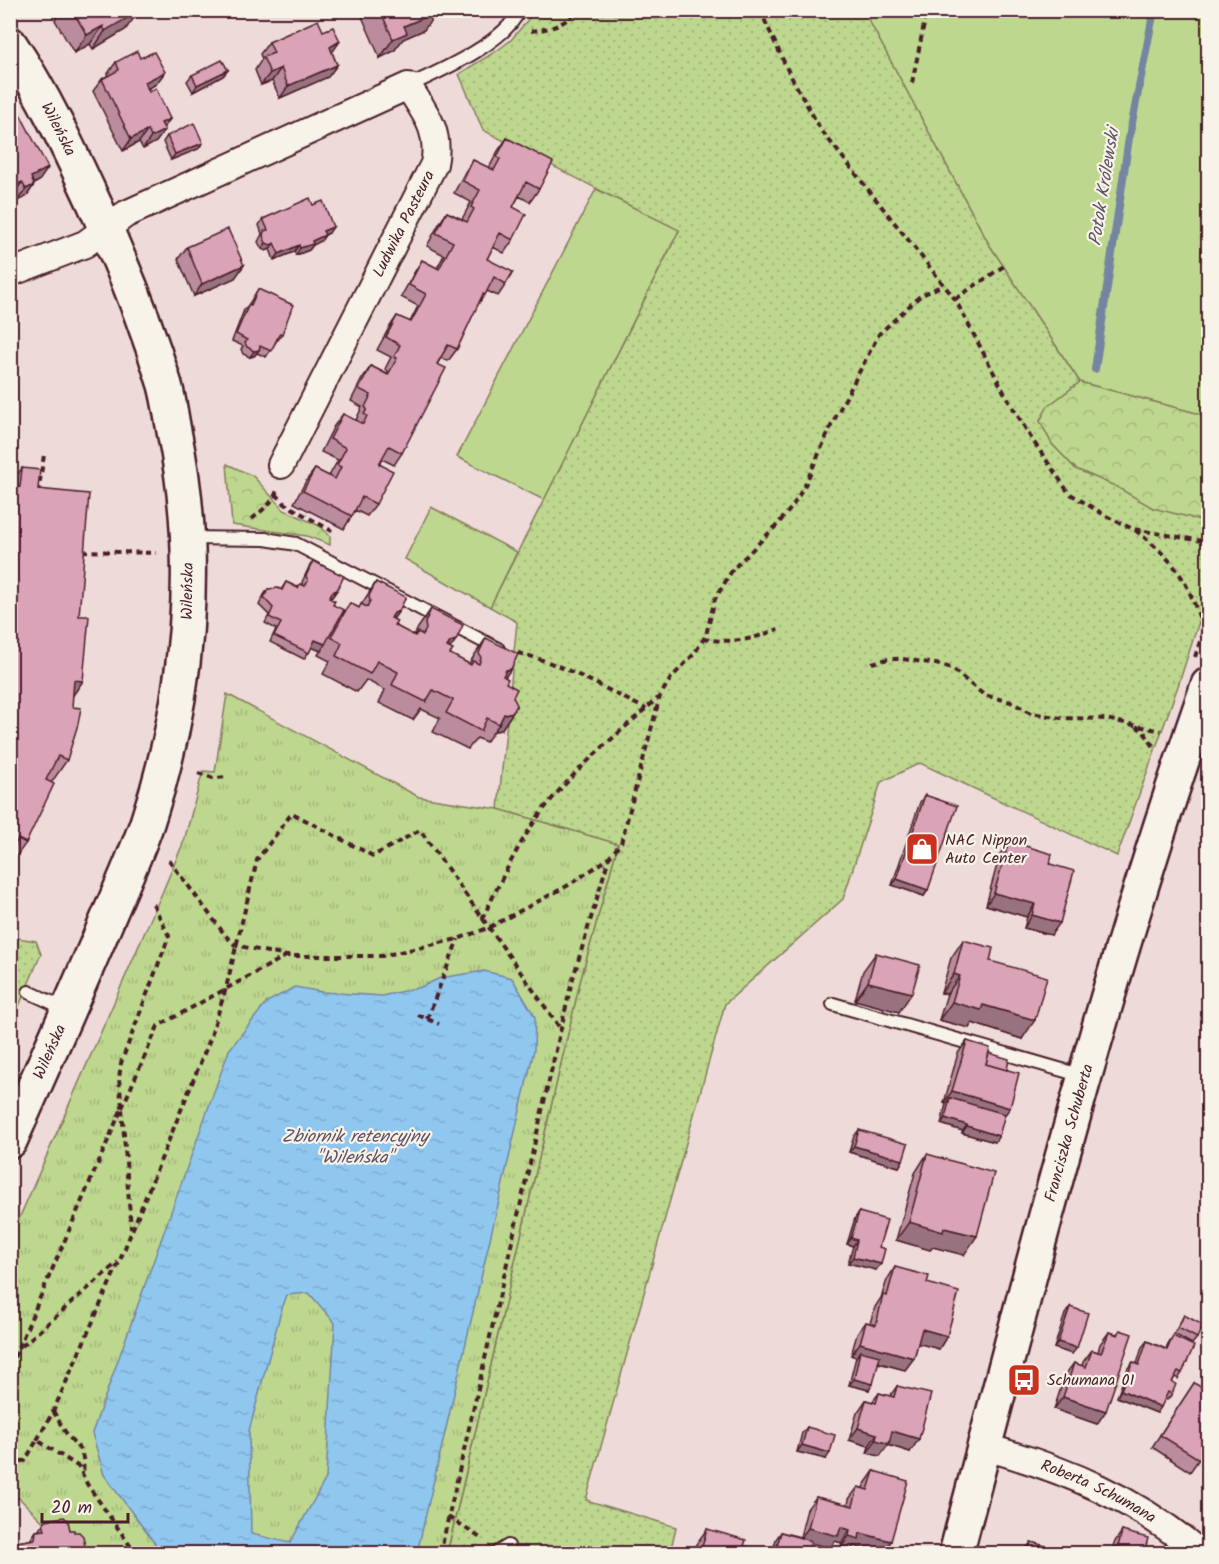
<svg xmlns="http://www.w3.org/2000/svg" width="1219" height="1564" font-family="Kalam,sans-serif">
<style>
.grass{fill:url(#grass-dots);stroke:#847b5c;stroke-width:1.5}
.forest{fill:url(#forest-crowns);stroke:#847b5c;stroke-width:1.5}
.park{fill:url(#park-tufts);stroke:#847b5c;stroke-width:1.5}
.garden{fill:#bdd78e;stroke:#847b5c;stroke-width:1.5}
.water{fill:url(#water-ripples);stroke:#7484a1;stroke-width:1.5;fill-rule:evenodd}
.lines{fill:none;stroke-linecap:round;stroke-linejoin:round}
.stream{stroke:#7484a1;stroke-width:8}
.lane-casing{stroke:#4a1f2b;stroke-width:16}
.street-casing{stroke:#4a1f2b;stroke-width:30}
.secondary-casing{stroke:#4a1f2b;stroke-width:38}
.path{stroke:#4a1f2b;stroke-width:4;stroke-dasharray:6 4.5;stroke-linecap:butt}
.lane{stroke:#f7f3e8;stroke-width:12}
.street{stroke:#f7f3e8;stroke-width:26}
.secondary{stroke:#f7f3e8;stroke-width:33}
.wall{fill:#bb8c9d;stroke:#4a1f2b;stroke-width:1.5}
.shaded-wall{fill:#997280;stroke:#4a1f2b;stroke-width:1.5}
.building{fill:#daa3b7;stroke:#4a1f2b;stroke-width:1.5}
.labels{text-anchor:middle;dominant-baseline:central;stroke-width:4.5;stroke-linejoin:round;paint-order:stroke}
.street-label{font-size:16px;fill:#4a1f2b;stroke:#f7f3e8}
.poi-label{font-size:16px;fill:#4a1f2b;stroke:#f7f3e8;text-anchor:start}
.water-label{font-size:18px;font-style:italic;fill:#5f5166;stroke:#f7f3e8}
</style>
<defs>
<pattern id="grass-dots" width="8" height="8" patternUnits="userSpaceOnUse" patternTransform="scale(1.5)"><rect width="8" height="8" fill="#bdd78e"/><path d="M2 2h.1M6 6h.1" fill="none" stroke="#a4b87b" stroke-width="1.8" stroke-linecap="round"/></pattern>
<pattern id="forest-crowns" width="20" height="18" patternUnits="userSpaceOnUse" patternTransform="scale(1.5)"><rect width="20" height="18" fill="#bdd78e"/><path d="M2 6a3 3 0 1 1 6 0M12 15a3 3 0 1 1 6 0" fill="none" stroke="#a4b87b"/></pattern>
<pattern id="park-tufts" width="24" height="20" patternUnits="userSpaceOnUse" patternTransform="scale(1.5)"><rect width="24" height="20" fill="#bdd78e"/><path d="M3 7l-1-3M5 7V3M7 7l1-3M15 17l-1-3M17 17v-4M19 17l1-3" fill="none" stroke="#a4b87b"/></pattern>
<pattern id="water-ripples" width="26" height="14" patternUnits="userSpaceOnUse" patternTransform="scale(1.5)"><rect width="26" height="14" fill="#90c7ef"/><path d="M2 4q2-2 4 0t4 0M15 11q2-2 4 0t4 0" fill="none" stroke="#7eaacd"/></pattern>
</defs>
<rect width="100%" height="100%" fill="#eedbd9"/>
<filter id="ink" filterUnits="userSpaceOnUse"><feTurbulence type="fractalNoise" baseFrequency=".0167" numOctaves="2"/><feDisplacementMap in="SourceGraphic" scale="12" xChannelSelector="R" yChannelSelector="G"/><feConvolveMatrix kernelMatrix="1 2 1 2 8 2 1 2 1" color-interpolation-filters="sRGB"/></filter>
<g filter="url(#ink)">
<g class="grass">
<polygon points="563,11 864,11 989,244 1080,382 1048,406 1040,421 1052,444 1076,469 1208,522 1208,594 1178,686 1117,856 920,763 881,782 843,899 725,1004 586,1500 676,1527 670,1553 447,1554 580,982 618,844 498,809 517,622 490,607 679,231 483,130 459,74 498,50 511,40 531,16 557,14"/>
<polygon points="11,937 36,941 41,954 11,1025"/>
</g>
<g class="forest">
<polygon points="1080,382 1208,416 1208,522 1153,508 1115,486 1076,469 1052,444 1040,421 1048,406"/>
<polygon points="227,464 253,476 284,510 320,526 330,536 330,545 307,536 232,525"/>
</g>
<polygon class="park" points="227,694 419,797 498,809 618,844 580,982 447,1553 75,1553 19,1498 11,1499 11,1237 162,893 184,841 203,771 215,772"/>
<g class="garden">
<polygon points="864,11 1208,11 1208,416 1080,382 989,244"/>
<polygon points="596,189 679,230 544,500 457,457"/>
<polygon points="431,507 517,552 490,607 405,559"/>
</g>
<path class="water" d="M484 971 512 978 535 1017 534 1050 417 1553H162L104 1475 92 1433 229 1050 267 1002 295 987 322 992 382 996 421 987 440 978ZM309 1293 335 1323 326 1478 290 1543 251 1534 249 1431 281 1311 287 1295Z"/>
<g class="lines">
<polyline class="stream" points="1095,369 1129,138 1154,10"/>
<g class="lane-casing">
<g id="lane">
<path d="M408 86C438 72 507 42 519 10"/>
<polyline points="189,538 265,539 296,544 498,649"/>
<polyline points="29,992 66,1009"/>
<polyline points="833,1004 1083,1076"/>
<polyline points="495,1554 508,1546"/>
</g>
</g>
<g class="street-casing">
<g id="street">
<path d="M10 273 85 244 126 214 408 86C425 113 441 131 434 164L281 465"/>
<path id="s1" d="M985 1447C1065 1469 1137 1499 1201 1554"/>
</g>
</g>
<g class="secondary-casing">
<g id="secondary">
<path id="s2" d="M10 44C44 95 69 149 95 205 122 263 146 323 165 385 169 400 171 415 174 431 201 561 189 697 147 823 134 860 117 896 102 932 72 1002 41 1071 10 1141"/>
<path id="s3" d="M956 1554C1033 1262 1108 969 1208 685"/>
</g>
</g>
<g class="path">
<polyline points="760,10 789,73 821,130 955,299 1005,394 1031,438 1069,493 1106,516 1133,529 1208,542"/>
<path d="M531 31C551 29 563 26 577 10"/>
<polyline points="912,83 927,10"/>
<polyline points="955,299 1004,266"/>
<polyline points="38,493 44,455"/>
<polyline points="276,494 285,504 332,531"/>
<path d="M252 519C261 511 275 502 277 489"/>
<path d="M1135 530C1177 563 1187 578 1203 629"/>
<polyline points="82,551 156,553"/>
<path d="M703 639C734 643 749 641 778 629"/>
<path d="M518 653C562 663 605 689 646 709"/>
<polyline points="1195,657 1208,616"/>
<polyline points="872,663 888,659 903,659 936,664 951,668 984,695 1011,702 1031,713 1061,718 1106,719 1161,731"/>
<polyline points="1136,726 1144,732 1154,747"/>
<polyline points="198,773 213,778 227,777"/>
<polyline points="169,860 225,935 235,945 286,956 382,956 458,939 488,928 567,886 608,859 621,843 660,696 671,678 694,654 706,635 715,599 733,569 777,525 792,507 805,485 832,424 879,334 920,296 943,285"/>
<path d="M482 919C500 883 516 847 540 814 573 770 618 734 659 697"/>
<polyline points="418,1015 439,1024"/>
<polyline points="427,1019 458,939"/>
<polyline points="122,1107 119,1079 121,1063 169,936 152,902"/>
<polyline points="122,1108 158,1026 286,956"/>
<polyline points="22,1346 118,1262"/>
<polyline points="10,1367 122,1108 131,1229"/>
<path d="M53 1411C57 1417 59 1422 63 1428 75 1449 86 1445 83 1474"/>
<polyline points="37,1440 52,1414 120,1260 210,1039 226,988 257,860 292,813 373,856 420,830 560,1028"/>
<polyline points="10,1460 25,1461 37,1440 79,1467 87,1484 136,1554"/>
<polyline points="448,1517 482,1539"/>
<polyline points="440,1554 571,985 608,861"/>
</g>
<use href="#lane" class="lane"/>
<use href="#street" class="street"/>
<use href="#secondary" class="secondary"/>
</g>
<g class="wall">
<polygon points="61,10 142,10 138,16 133,19 125,30 93,49 90,44 74,53 55,20"/>
<polygon points="180,10 193,10 186,17"/>
<polygon points="362,10 436,10 424,30 403,39 394,51 380,58 360,12"/>
<polygon points="323,31 340,41 332,52 337,65 328,77 280,98 272,81 261,85 255,70 262,59 260,54 269,42"/>
<polygon points="140,58 165,72 156,84 148,89 165,130 156,142 143,149 139,142 123,151 93,91 102,79 107,76 107,75 116,62"/>
<polygon points="228,70 223,76 193,92 187,81 192,75"/>
<polygon points="10,114 39,181 34,184 34,185 26,197 17,201 14,194 10,196"/>
<polygon points="167,136 198,149 171,160 163,142"/>
<polygon points="507,138 539,189 530,202 519,196 513,207 513,240 504,253 493,247 487,259 506,284 498,296 487,291 477,306 457,349 448,361 441,358 437,364 402,453 394,465 382,459 379,464 376,504 367,516 355,510 344,529 294,503 306,481 315,469 329,476 338,460 321,452 334,426 343,414 358,422 358,421 356,420 362,407 351,401 362,379 371,366 387,374 388,371 385,369 391,357 377,350 389,328 397,316 410,322 418,306 401,297 414,273 422,260 437,268 444,255 427,246 439,224 447,212 462,219 471,202 454,193 465,172 473,160 489,168 498,151"/>
<polygon points="313,205 329,233 325,235 321,241 313,245 309,250 296,255 294,252 274,260 270,249 266,251 262,249 258,242 262,234 259,225 263,219"/>
<polygon points="187,247 244,265 235,278 194,296 178,259"/>
<polygon points="258,289 282,334 278,340 277,340 266,357 257,353 254,356 250,357 243,354 241,349 243,346 232,341 244,310 249,304"/>
<polygon points="22,468 38,489 72,696 67,760 51,783 26,843 10,865 10,485"/>
<polygon points="313,561 337,590 332,597 329,598 341,616 350,603 359,608 376,582 399,611 393,619 394,625 414,636 418,628 431,609 450,648 450,654 469,664 474,656 486,638 513,697 513,712 501,730 494,731 486,742 477,738 468,749 433,732 440,718 421,709 413,720 379,703 385,690 366,680 357,692 323,674 330,661 318,655 321,650 321,651 312,647 304,659 270,642 276,629 265,623 269,615 259,605 264,595 268,589 281,590 286,582 297,587 300,584 303,585 302,582 309,567"/>
<polygon points="925,795 928,890 924,896 892,885 920,802"/>
<polygon points="1009,841 1051,935 1024,928 1027,917 986,905 1000,854"/>
<polygon points="963,940 990,961 1022,1039 972,1023 969,1028 939,1020 947,994 941,993 951,958"/>
<polygon points="876,953 899,1012 855,1000 863,971"/>
<polygon points="967,1041 989,1053 1007,1070 1004,1115 995,1142 962,1133 963,1131 941,1124 946,1104 944,1103 958,1053"/>
<polygon points="859,1130 903,1160 899,1167 849,1152 854,1136"/>
<polygon points="927,1154 964,1255 933,1247 930,1250 896,1240 915,1173"/>
<polygon points="859,1212 876,1270 848,1263 853,1246 847,1244 855,1218"/>
<polygon points="895,1267 927,1283 947,1336 939,1349 918,1343 914,1358 905,1370 878,1363 869,1390 849,1385 856,1357 851,1355 857,1334 866,1322 870,1323 875,1307 881,1298 887,1280"/>
<polygon points="1070,1307 1072,1354 1054,1348 1065,1314"/>
<polygon points="1184,1315 1197,1338 1192,1344 1174,1334"/>
<polygon points="1120,1330 1097,1424 1054,1409 1065,1375 1074,1363 1082,1366 1083,1362 1092,1350 1098,1352 1100,1344 1109,1332 1117,1334"/>
<polygon points="1173,1336 1182,1373 1178,1379 1175,1377 1172,1382 1172,1394 1167,1400 1165,1399 1157,1413 1117,1397 1128,1368 1133,1362 1137,1364 1142,1347 1147,1341 1166,1349 1169,1342"/>
<polygon points="1194,1383 1199,1459 1190,1472 1152,1447"/>
<polygon points="897,1386 910,1452 888,1445 880,1456 867,1453 869,1446 849,1440 857,1413 866,1400 872,1402 879,1393 890,1396"/>
<polygon points="807,1427 826,1459 797,1452 802,1433"/>
<polygon points="874,1471 891,1541 883,1554 854,1546 850,1551 840,1549 842,1543 835,1541 830,1548 811,1543 808,1554 772,1554 776,1539 781,1532 800,1537 807,1509 816,1497 848,1505 849,1499 858,1487 863,1488 865,1484"/>
<polygon points="46,1520 70,1530 74,1532 80,1554 10,1554 10,1551 17,1542 30,1540 36,1531 38,1531"/>
<polygon points="707,1529 744,1546 749,1554 692,1554 694,1547"/>
<polygon points="1122,1531 1145,1550 1159,1554 1111,1554 1114,1543"/>
<polygon points="1031,1542 1063,1554 1023,1554"/>
</g>
<g class="shaded-wall">
<polygon points="133,10 142,10 138,16 133,19 125,30 93,49 105,31"/>
<polygon points="437,12 424,30 403,39 394,51 380,58 393,39 404,26"/>
<polygon points="103,26 90,44 74,53 87,35"/>
<polygon points="340,41 331,54 330,47"/>
<polygon points="337,65 328,77 280,98 288,86"/>
<polygon points="281,68 272,81 261,85 270,73"/>
<polygon points="228,70 223,76 193,92 197,85"/>
<polygon points="165,72 156,84 136,95 145,82"/>
<polygon points="170,119 162,131 161,123"/>
<polygon points="148,130 139,142 123,151 131,139"/>
<polygon points="165,130 156,142 143,149 151,137"/>
<polygon points="203,143 198,149 171,160 175,154"/>
<polygon points="48,168 39,181 25,188 31,177"/>
<polygon points="22,182 14,194 10,196 10,192 16,185"/>
<polygon points="34,185 26,197 17,201 26,189"/>
<polygon points="333,227 329,233 319,237 323,231"/>
<polygon points="325,235 321,241 313,245 309,250 296,255 300,248 312,241"/>
<polygon points="266,243 274,243 270,249 266,251 262,249"/>
<polygon points="299,245 294,252 274,260 279,254"/>
<polygon points="244,265 235,278 194,296 202,284"/>
<polygon points="259,350 254,356 250,357 254,351"/>
<polygon points="337,590 332,597 327,599 332,592"/>
<polygon points="399,611 386,629 394,613"/>
<polygon points="315,640 325,644 321,651 311,647"/>
<polygon points="456,640 443,658 450,642"/>
<polygon points="511,669 498,687 506,670"/>
<polygon points="74,680 83,681 60,714"/>
<polygon points="513,712 501,730 494,731 499,724 504,714"/>
<polygon points="897,879 928,890 924,896 892,885"/>
<polygon points="994,893 1035,904 1027,917 986,905"/>
<polygon points="1032,915 1060,923 1051,935 1024,928"/>
<polygon points="954,974 960,976 947,994 941,993"/>
<polygon points="868,982 912,993 899,1012 855,1000"/>
<polygon points="952,1002 983,1005 1035,1020 1022,1039 972,1023 969,1028 939,1020"/>
<polygon points="952,1091 1010,1108 1001,1120 950,1098 946,1104 944,1103"/>
<polygon points="945,1118 967,1125 963,1131 941,1124"/>
<polygon points="967,1126 999,1136 995,1142 962,1133"/>
<polygon points="854,1146 903,1160 899,1167 849,1152"/>
<polygon points="909,1222 944,1228 977,1236 964,1255 933,1247 930,1250 896,1240"/>
<polygon points="851,1238 857,1240 853,1246 847,1244"/>
<polygon points="853,1257 881,1264 876,1270 848,1263"/>
<polygon points="922,1329 947,1336 939,1349 913,1342"/>
<polygon points="1058,1342 1077,1348 1072,1354 1054,1348"/>
<polygon points="860,1343 914,1358 905,1370 859,1357 860,1351 856,1357 851,1355"/>
<polygon points="854,1379 873,1384 869,1390 849,1385"/>
<polygon points="1121,1390 1161,1407 1157,1413 1117,1397"/>
<polygon points="1063,1397 1106,1411 1097,1424 1054,1409"/>
<polygon points="858,1428 877,1434 869,1446 849,1440"/>
<polygon points="892,1431 919,1439 910,1452 888,1445 880,1456 867,1453 876,1440"/>
<polygon points="802,1445 830,1453 826,1459 797,1452"/>
<polygon points="841,1527 850,1530 842,1543 835,1541 830,1548 799,1540 808,1528"/>
<polygon points="860,1533 891,1541 883,1554 854,1546 850,1551 840,1549 849,1536"/>
<polygon points="776,1549 780,1550 778,1554 773,1554"/>
<polygon points="82,1551 80,1554 69,1554 69,1553"/>
</g>
<g class="building">
<polygon points="72,10 137,10 138,12 105,31 103,26 87,35"/>
<polygon points="380,10 436,10 437,12 404,26 407,33 393,39"/>
<polygon points="318,20 323,31 333,27 340,41 330,47 337,65 288,86 281,68 270,73 263,57 274,53 269,42"/>
<polygon points="137,51 140,58 154,52 165,72 145,82 149,92 156,88 170,119 161,123 165,130 151,137 148,130 131,139 102,79 119,70 116,62"/>
<polygon points="222,60 228,70 197,85 192,75"/>
<polygon points="18,110 48,168 31,177 34,185 26,189 22,182 16,185 10,175 10,114"/>
<polygon points="194,123 203,143 175,154 167,136"/>
<polygon points="507,138 553,162 539,189 526,182 513,207 526,214 513,240 500,233 487,259 513,272 506,284 494,277 485,295 483,294 457,349 448,345 437,364 446,368 402,453 389,446 379,464 393,471 376,504 362,497 352,516 303,491 315,469 335,479 341,467 337,465 346,448 330,439 343,414 363,424 367,416 364,414 367,409 365,407 371,395 359,389 371,366 388,375 397,358 394,357 400,345 386,337 397,316 411,322 426,294 409,285 422,260 439,269 453,242 436,233 447,212 467,222 474,209 471,207 480,190 463,181 473,160 494,170 500,159 497,157"/>
<polygon points="310,198 313,205 323,201 333,227 323,231 325,235 312,241 313,244 300,248 299,245 279,254 274,243 271,245 266,243 263,236 264,231 268,230 263,219"/>
<polygon points="228,229 244,265 202,284 187,247"/>
<polygon points="258,289 293,305 282,334 280,333 271,351 260,346 259,350 254,351 247,347 245,343 247,340 236,334 249,304 251,305"/>
<polygon points="22,468 40,470 38,489 89,494 79,616 89,616 83,681 74,680 72,707 81,708 78,724 67,760 58,756 46,780 54,784 26,843 18,839 10,854 10,578 13,578 14,551 10,551 10,487 20,487"/>
<polygon points="313,561 344,576 337,590 332,592 329,598 335,601 333,605 344,610 325,644 315,640 309,653 274,636 281,623 269,617 273,608 264,598 268,589 278,588 282,590 286,582 298,588 300,584 305,586 308,581 306,576"/>
<polygon points="376,582 406,597 399,611 394,613 391,618 397,621 394,625 415,636 418,632 423,635 426,629 425,623 431,609 463,625 456,640 450,642 447,647 453,650 450,654 471,665 473,661 479,664 481,658 479,653 486,638 518,654 511,669 506,670 503,676 508,679 506,683 517,689 513,697 517,705 513,712 504,714 499,724 487,718 481,731 446,713 453,700 433,690 426,702 392,685 398,672 377,661 370,674 336,656 342,643 331,637 350,603 359,608 361,604 367,607 370,601 369,596"/>
<polygon points="925,795 957,806 928,890 897,879"/>
<polygon points="1009,841 1052,854 1050,864 1074,871 1060,923 1032,915 1035,904 994,893"/>
<polygon points="963,940 993,948 990,961 1047,977 1035,1020 983,1005 981,1010 952,1002 960,976 954,974"/>
<polygon points="876,953 920,965 912,993 868,982"/>
<polygon points="967,1041 990,1048 986,1064 1019,1073 1010,1108 952,1091"/>
<polygon points="989,1053 1009,1059 1007,1070 986,1064"/>
<polygon points="950,1098 1005,1114 999,1136 967,1126 967,1125 945,1118"/>
<polygon points="859,1130 908,1144 903,1160 854,1146"/>
<polygon points="927,1154 994,1173 977,1236 944,1228 943,1232 909,1222"/>
<polygon points="859,1212 887,1220 879,1247 885,1249 881,1264 853,1257 857,1240 851,1238"/>
<polygon points="895,1267 929,1276 927,1283 959,1292 947,1336 922,1329 914,1358 860,1343 866,1322 876,1325 883,1295 887,1296"/>
<polygon points="1070,1307 1088,1313 1077,1348 1058,1342"/>
<polygon points="1184,1315 1203,1325 1197,1338 1178,1328"/>
<polygon points="1120,1330 1132,1334 1106,1411 1063,1397 1074,1363 1086,1367 1092,1350 1101,1353 1109,1332 1118,1335"/>
<polygon points="1173,1336 1194,1346 1182,1373 1178,1371 1172,1382 1176,1384 1172,1394 1168,1392 1161,1407 1121,1390 1133,1362 1139,1365 1147,1341 1167,1350"/>
<polygon points="860,1351 880,1356 873,1384 854,1379"/>
<polygon points="1194,1383 1209,1392 1209,1444 1199,1459 1160,1435"/>
<polygon points="897,1386 931,1394 919,1439 892,1431 889,1444 876,1440 877,1434 858,1428 866,1400 876,1403 879,1393 894,1397"/>
<polygon points="807,1427 835,1435 830,1453 802,1445"/>
<polygon points="874,1471 908,1481 891,1541 860,1533 859,1539 849,1536 850,1530 841,1527 838,1536 808,1528 816,1497 853,1506 858,1487 868,1490"/>
<polygon points="64,1517 68,1521 70,1530 74,1530 74,1532 79,1532 83,1536 85,1546 82,1551 69,1553 69,1554 14,1554 13,1547 17,1542 35,1539 36,1531 45,1530 43,1524 46,1520"/>
<polygon points="707,1529 746,1540 744,1546 750,1547 749,1554 700,1554"/>
<polygon points="1122,1531 1148,1538 1145,1550 1159,1554 1116,1554"/>
<polygon points="781,1532 811,1541 808,1554 779,1554 780,1550 776,1549"/>
<polygon points="1031,1542 1064,1551 1063,1554 1028,1554"/>
</g>
</g>
<defs>
<g id="shop-square" transform="scale(1.725)"><rect x="-9" y="-9" width="18" height="18" rx="4" fill="#c8321e" stroke="#f7f3e8"/><path d="M-5-2.5h2.3a2.7 3.5 0 0 1 5.4 0H5L5.5 6h-11ZM-1.5-2.5h3a1.5 2.3 0 0 0-3 0Z" fill="#fff"/></g>
<g id="bus-square" transform="scale(1.725)"><rect x="-9" y="-9" width="18" height="18" rx="4" fill="#c8321e" stroke="#f7f3e8"/><path d="M-5-6H5V4H4V6H2V4H-2V6H-4V4H-5ZM-3.5-4V0h7V-4ZM-3.5 1.2v1.5H-2V1.2ZM2 1.2v1.5H3.5V1.2Z" fill="#fff"/></g>
</defs>
<g fill-rule="evenodd">
<use href="#shop-square" x="922" y="849"/>
<use href="#bus-square" x="1024" y="1380"/>
</g>
<g class="labels">
<g class="street-label">
<text stroke="none"><textPath href="#s2" startOffset="98">Wileńska</textPath></text>
<text transform="translate(404 224) rotate(-63)">Ludwika Pasteura</text>
<text transform="translate(188 591) rotate(-89)">Wileńska</text>
<text transform="translate(50 1052) rotate(-66)">Wileńska</text>
<text stroke="none"><textPath href="#s3" startOffset="436">Franciszka Schuberta</textPath></text>
<text stroke="none"><textPath href="#s1" startOffset="122">Roberta Schumana</textPath></text>
</g>
<g class="poi-label">
<text x="945" y="840">NAC Nippon<tspan x="945" dy="18">Auto Center</tspan></text>
<text x="1047" y="1380">Schumana 01</text>
</g>
<g class="water-label">
<text transform="translate(1105 187) rotate(-81)">Potok Królewski</text>
<text x="355" y="1137">Zbiornik retencyjny<tspan x="355" dy="21">"Wileńska"</tspan></text>
</g>
</g>
<rect width="1219" height="1564" fill="none" stroke="#f7f3e8" stroke-width="36"/>
<rect x="18" y="18" width="1183" height="1528" fill="none" stroke="#4a1f2b" stroke-width="2" filter="url(#ink)"/>
<path d="M42 1513v9h86v-9" fill="none" stroke="#4a1f2b" stroke-width="3"/>
<text x="51" y="1513" font-size="18" fill="#4a1f2b" stroke="#f7f3e8" stroke-width="4.5" paint-order="stroke">20 m</text>
</svg>
